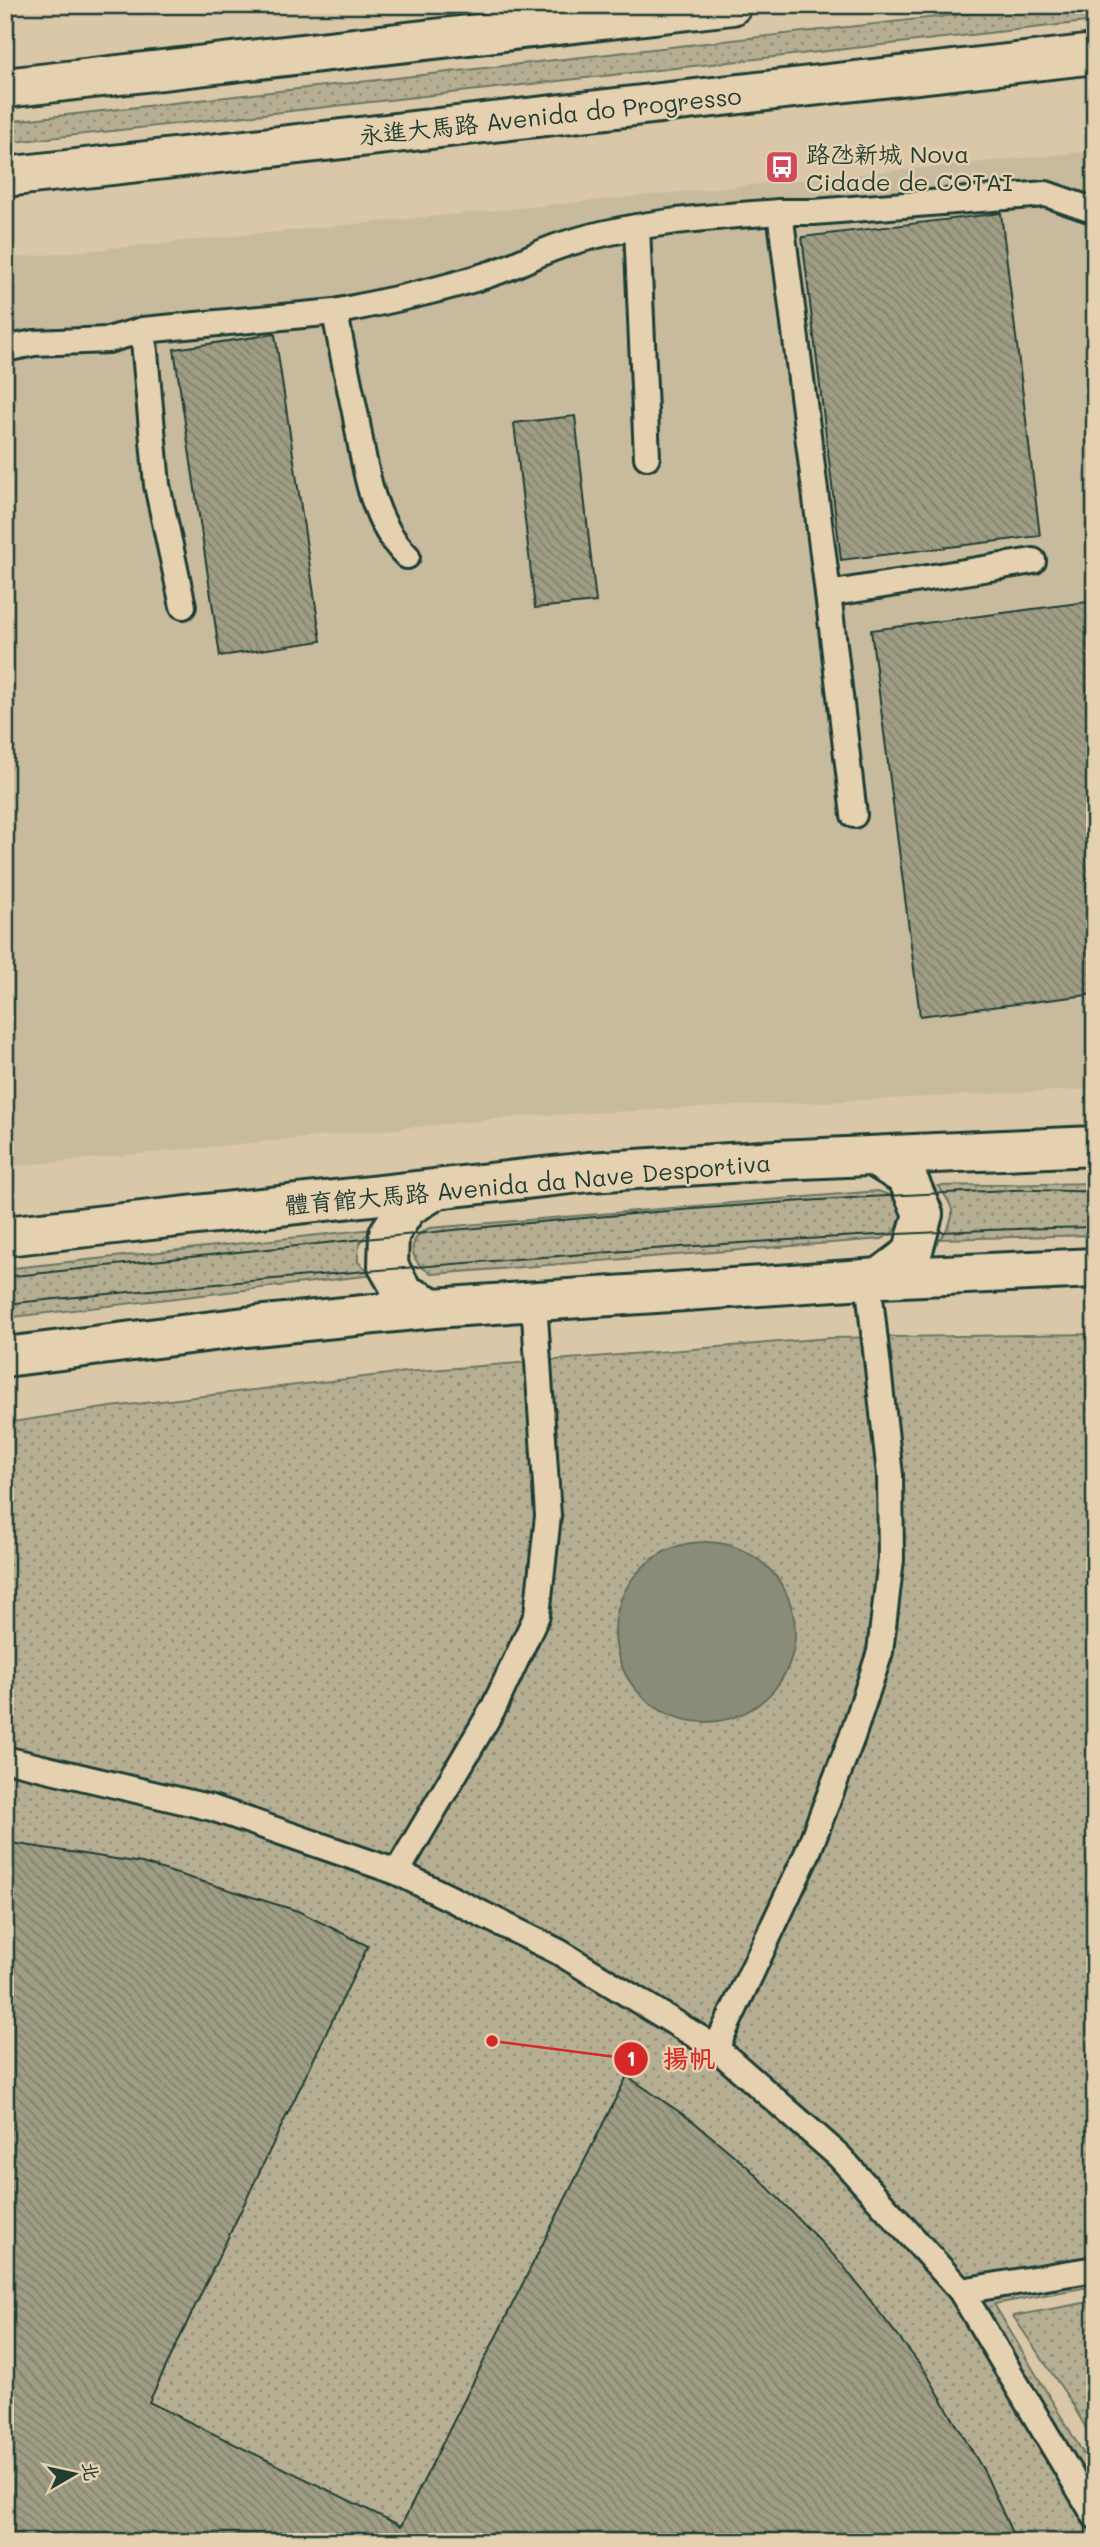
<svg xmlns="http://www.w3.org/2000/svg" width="1100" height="2547" font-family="Mali,'LXGW WenKai TC',sans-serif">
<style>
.built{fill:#c8ba9d}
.grass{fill:url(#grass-dots);stroke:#6a7663;stroke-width:2}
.water{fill:#8a8c77;stroke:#5f6c5c;stroke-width:2}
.building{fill:url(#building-back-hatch);stroke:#1f3d34;stroke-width:2}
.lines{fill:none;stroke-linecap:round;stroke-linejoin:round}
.service-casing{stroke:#1f3d34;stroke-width:30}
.minor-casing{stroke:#1f3d34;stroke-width:44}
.secondary-casing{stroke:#1f3d34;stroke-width:44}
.service{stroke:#e5d0af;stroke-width:24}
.minor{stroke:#e5d0af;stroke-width:38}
.secondary{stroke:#e5d0af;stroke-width:38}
.tram{stroke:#1f3d34;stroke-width:2}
.labels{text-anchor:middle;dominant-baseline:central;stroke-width:5;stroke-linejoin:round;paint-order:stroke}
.street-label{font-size:24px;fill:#1f3d34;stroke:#e5d0af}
.poi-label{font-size:24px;fill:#1f3d34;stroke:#e5d0af;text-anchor:start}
.leader{fill:none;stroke:#d62828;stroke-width:2.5}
.callout-dot{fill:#d62828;stroke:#e5d0af;stroke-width:2.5}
.mark-label{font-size:21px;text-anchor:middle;font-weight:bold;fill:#fff}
.callout-label{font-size:26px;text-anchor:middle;font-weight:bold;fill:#d62828;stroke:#e5d0af;stroke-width:5;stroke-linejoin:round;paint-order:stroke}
</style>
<defs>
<pattern id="grass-dots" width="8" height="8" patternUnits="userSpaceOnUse" patternTransform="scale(1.75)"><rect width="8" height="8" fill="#b6ae92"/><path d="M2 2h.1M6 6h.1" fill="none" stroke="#938f78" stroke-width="1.8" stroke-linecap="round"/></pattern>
<pattern id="building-back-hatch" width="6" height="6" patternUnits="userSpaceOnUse" patternTransform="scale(1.75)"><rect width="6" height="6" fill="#9f9d83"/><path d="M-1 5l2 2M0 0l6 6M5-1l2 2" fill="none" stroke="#81816c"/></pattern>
</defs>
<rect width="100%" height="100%" fill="#d9c7a8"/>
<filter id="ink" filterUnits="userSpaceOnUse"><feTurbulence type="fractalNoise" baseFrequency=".0143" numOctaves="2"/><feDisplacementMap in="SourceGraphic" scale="14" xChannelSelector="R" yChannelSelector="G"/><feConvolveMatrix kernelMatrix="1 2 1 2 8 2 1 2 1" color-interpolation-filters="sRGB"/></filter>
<g filter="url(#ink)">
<polygon class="built" points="1095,151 1095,1089 527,1116 5,1167 5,259"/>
<g class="grass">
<polygon points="1043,5 1095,5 1095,21 5,143 5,122"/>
<path d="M1095 1183V1235L940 1239C957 1217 956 1208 938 1186Z"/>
<path d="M878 1191 895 1197C908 1220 904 1227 882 1239L433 1274C410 1263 404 1241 429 1228Z"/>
<path d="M373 1229C361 1239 357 1245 358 1262L373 1275 5 1318V1269Z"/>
<polygon points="1095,1334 1095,2286 994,2304 1095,2473 1095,2542 5,2542 5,1423 111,1407 406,1372 830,1338"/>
<polygon points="1095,2301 1095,2444 1070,2400 1013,2316"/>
</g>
<circle class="water" cx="705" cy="1632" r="90"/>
<g class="building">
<polygon points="1001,213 1040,536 841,560 802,237"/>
<polygon points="275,334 321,641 220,656 174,349"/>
<polygon points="575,416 596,602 535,608 514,423"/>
<polygon points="1095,601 1095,994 920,1016 871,630"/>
<polygon points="1088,1132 1095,1132 1095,1291 1093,1291"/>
<polygon points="5,1842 142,1863 298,1911 368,1946 149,2402 401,2526 627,2076 694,2122 749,2168 841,2263 925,2371 985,2473 1016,2542 5,2542"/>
</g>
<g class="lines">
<g class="service-casing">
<g id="service">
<polyline points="637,227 647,457"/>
<polyline points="5,349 34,343 108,340 143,330"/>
<path d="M407 556C370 520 364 461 355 412 348 379 341 346 335 312 387 301 439 291 490 274 514 267 535 254 559 246 627 223 708 217 780 212"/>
<polyline points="1033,561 828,594 780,212 814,212 1046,194 1095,211"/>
<polyline points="828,594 854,815"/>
<polyline points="183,606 157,485 143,330 335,312"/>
<polyline points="5,1759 212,1808 397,1872 559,1952 716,2048 839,2156 961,2291 1095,2516"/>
<polyline points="397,1872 494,1707 537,1615 548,1516 534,1301"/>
<polyline points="716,2048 807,1854 852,1737 880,1652 891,1559 890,1475 868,1279"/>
<polyline points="961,2291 1095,2269"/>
</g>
</g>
<g class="minor-casing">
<g id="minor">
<polyline points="5,88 732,5"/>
<polyline points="5,177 1095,54"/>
</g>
</g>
<g class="secondary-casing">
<g id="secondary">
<polyline points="873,1156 907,1177 923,1214 912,1254 880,1278"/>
<polyline points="5,1236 589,1172 778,1160 1095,1146"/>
<polyline points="434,1308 404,1294 388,1266 389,1234 407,1207 437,1189"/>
<polyline points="5,1357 245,1327 434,1308 880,1278 1095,1268"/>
</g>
</g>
<use href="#service" class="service"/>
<use href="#minor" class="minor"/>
<use href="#secondary" class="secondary"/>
<g class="tram">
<path d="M5 1277C339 1241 676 1203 1012 1190 1040 1189 1067 1192 1095 1191"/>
<path d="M5 1304C198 1285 391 1268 585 1254 755 1241 924 1230 1095 1227"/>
</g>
</g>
</g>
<defs>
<g id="bus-square" transform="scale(1.75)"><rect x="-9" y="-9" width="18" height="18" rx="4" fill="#d1495b" stroke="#e5d0af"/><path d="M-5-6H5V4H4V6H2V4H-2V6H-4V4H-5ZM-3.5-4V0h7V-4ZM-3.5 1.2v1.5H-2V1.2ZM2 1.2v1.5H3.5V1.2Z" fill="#fff"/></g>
</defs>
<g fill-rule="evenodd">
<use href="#bus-square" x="782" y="167"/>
</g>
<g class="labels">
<g class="street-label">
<text transform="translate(550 115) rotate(-6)">永進大馬路 Avenida do Progresso</text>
<text transform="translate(528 1183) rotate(-5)">體育館大馬路 Avenida da Nave Desportiva</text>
</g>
<g class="poi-label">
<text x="806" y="153">路氹新城 Nova<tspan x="806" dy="28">Cidade de COTAI</tspan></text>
</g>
</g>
<path class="leader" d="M492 2041L631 2059"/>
<g class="callout-dot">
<circle cx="492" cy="2041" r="7"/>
<circle cx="631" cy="2059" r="18"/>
</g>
<g class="mark-label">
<text x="631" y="2066">1</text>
</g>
<g class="callout-label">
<text x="689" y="2068">揚帆</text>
</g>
<rect width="1100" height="2547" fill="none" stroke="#e5d0af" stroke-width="28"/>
<rect x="14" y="14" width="1072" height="2519" fill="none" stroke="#1f3d34" stroke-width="2.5" filter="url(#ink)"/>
<g transform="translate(74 2474) rotate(81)" stroke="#e5d0af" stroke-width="5" paint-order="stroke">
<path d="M0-5L12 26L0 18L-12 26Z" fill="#1f3d34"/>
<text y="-10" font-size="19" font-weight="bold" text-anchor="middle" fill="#1f3d34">北</text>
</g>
</svg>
